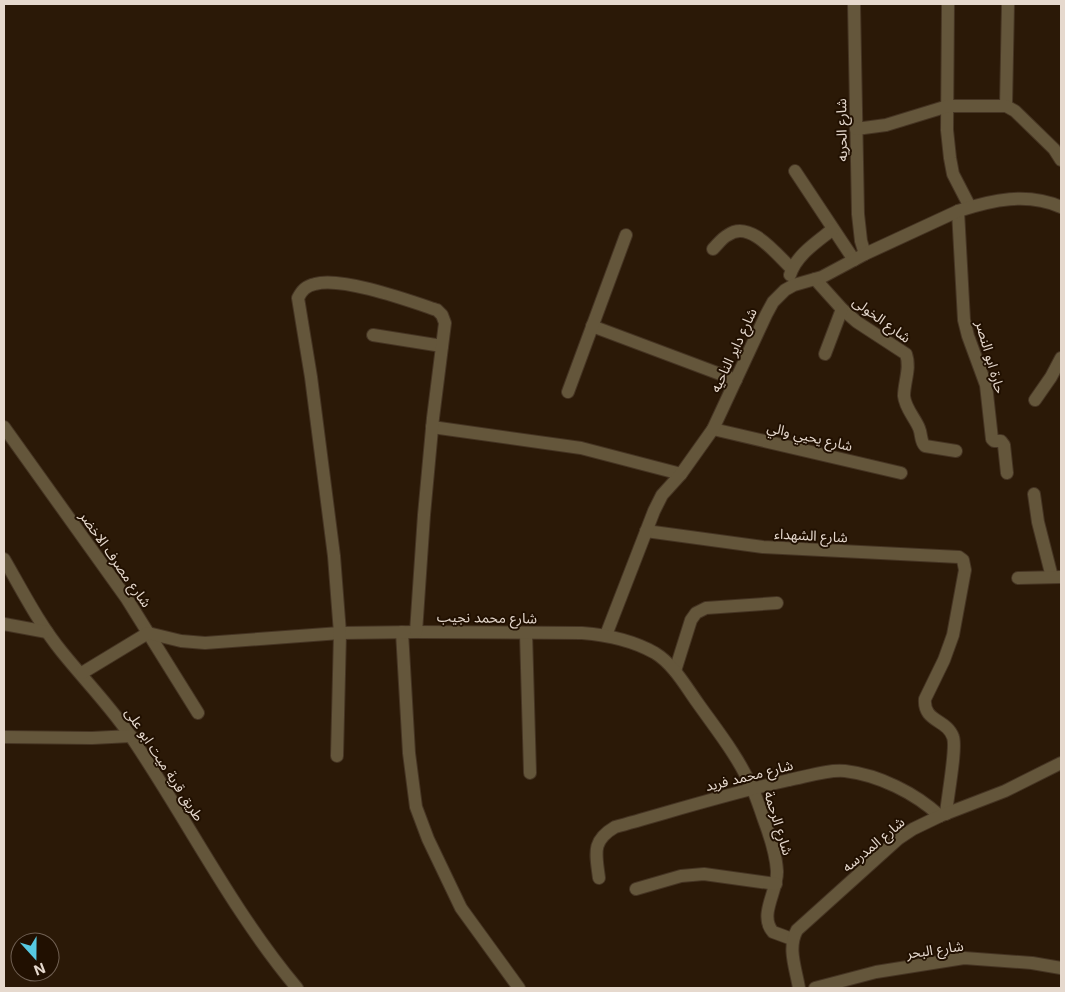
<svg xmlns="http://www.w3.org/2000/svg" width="1065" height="992" font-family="Inter,'Noto Sans Arabic',sans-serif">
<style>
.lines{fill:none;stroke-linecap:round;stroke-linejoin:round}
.minor-casing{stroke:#453423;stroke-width:14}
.minor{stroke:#64563b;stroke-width:12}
.labels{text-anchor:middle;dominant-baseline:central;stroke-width:4;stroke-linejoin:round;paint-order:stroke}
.street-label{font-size:14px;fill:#e6d9ce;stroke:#211001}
</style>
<rect width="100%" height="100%" fill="#2b1907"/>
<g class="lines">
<g class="minor-casing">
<g id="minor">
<polyline points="854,4 858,214 861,241 865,254"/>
<polyline points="948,4 947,130 950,158 953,174 970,207"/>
<polyline points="1006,106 1008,4"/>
<polyline points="856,129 886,125 948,106 1006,106 1015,111 1054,149 1061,160"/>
<polyline points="795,171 854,260"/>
<polyline points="958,211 964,320 968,336 986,385 992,439 994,441 1001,441 1004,445 1007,473"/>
<path d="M713 249C718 244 722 238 728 235 750 219 777 255 792 269"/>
<path d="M790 275C796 255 817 242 833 229"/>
<path d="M815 279 842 309 857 322 906 354C911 368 904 382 904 396 905 408 915 418 919 428 922 435 920 441 925 446L956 451"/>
<polyline points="592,326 736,380"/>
<polyline points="373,335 442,346"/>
<polyline points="825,354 842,309"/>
<polyline points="568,392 626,235"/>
<polyline points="1035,400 1051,377 1061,358"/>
<polyline points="4,427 127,599 198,713"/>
<polyline points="432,427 581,448 681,474"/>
<polyline points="713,429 901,473"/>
<polyline points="1034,494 1038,522 1052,577"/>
<path d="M646 531 763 547 959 557 963 560 965 570 953 635 944 660 925 699C923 722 947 719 953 737 957 748 947 799 946 814"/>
<path d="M4 559C22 590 39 624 62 652 87 683 115 711 136 744 190 825 234 913 297 988"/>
<polyline points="1018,578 1061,577"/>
<polyline points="4,624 47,632"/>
<polyline points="402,632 409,753 416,807 428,839 461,908 519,988"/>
<polyline points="526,633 530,773"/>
<path d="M606 635 654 511 662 495 681 474 713 429 766 315 773 302 785 290 794 285 822 277 865 254 958 211C992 200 1027 192 1061 207"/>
<polyline points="675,671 691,620 696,613 706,608 777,603"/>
<path d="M82 673 148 633 181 641 205 643 340 633 416 632 582 633C608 635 632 640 655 653 673 664 685 685 697 702 716 729 738 756 752 788 757 798 760 809 764 820 770 836 776 853 777 871 778 891 758 915 773 932L792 939"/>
<polyline points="4,737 92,738 131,736"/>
<path d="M337 756 340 633 334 556 311 377 298 298C302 290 306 286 315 284 341 276 410 301 437 310L442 315 445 323 433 418 424 515 416 632"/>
<path d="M599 878C596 854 591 841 615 827 673 811 730 793 789 780 805 777 829 769 845 771 879 775 915 793 940 816"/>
<polyline points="636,889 681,876 704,874 776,884"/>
<path d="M799 988C796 969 787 948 797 930L898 839 913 829 940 816 1005 791 1061 763"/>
<polyline points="815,988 876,972 964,958 1032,963 1061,968"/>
</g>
</g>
<use href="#minor" class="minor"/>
</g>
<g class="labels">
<g class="street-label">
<text transform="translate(841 130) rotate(-91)">شارع الحريه</text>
<text transform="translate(882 319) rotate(36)">شارع الخولى</text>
<text transform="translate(733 350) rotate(-65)">شارع داير الناحيه</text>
<text transform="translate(991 357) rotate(74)">حارة ابو النصر</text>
<text transform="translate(810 436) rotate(13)">شارع يحيي والي</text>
<text transform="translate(811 535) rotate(3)">شارع الشهداء</text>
<text transform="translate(116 559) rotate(55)">شارع مصرف الاخضر</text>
<text transform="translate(487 617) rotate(1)">شارع محمد نجيب</text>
<text transform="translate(165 764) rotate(57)">طريق قرية ميت ابو على</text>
<text transform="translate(749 775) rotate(-14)">شارع محمد فريد</text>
<text transform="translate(779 823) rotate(73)">شارع الرحمة</text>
<text transform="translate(873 844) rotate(-40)">شارع المدرسه</text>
<text transform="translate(935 949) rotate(-8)">شارع البحر</text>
</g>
</g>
<rect width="1065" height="992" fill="none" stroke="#e6d9ce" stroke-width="10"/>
<g transform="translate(35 957) rotate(159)"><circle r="24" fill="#211001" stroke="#706053"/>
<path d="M0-4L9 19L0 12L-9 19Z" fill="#56c9e1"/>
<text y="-8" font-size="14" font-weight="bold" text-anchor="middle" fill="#e6d9ce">N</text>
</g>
</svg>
